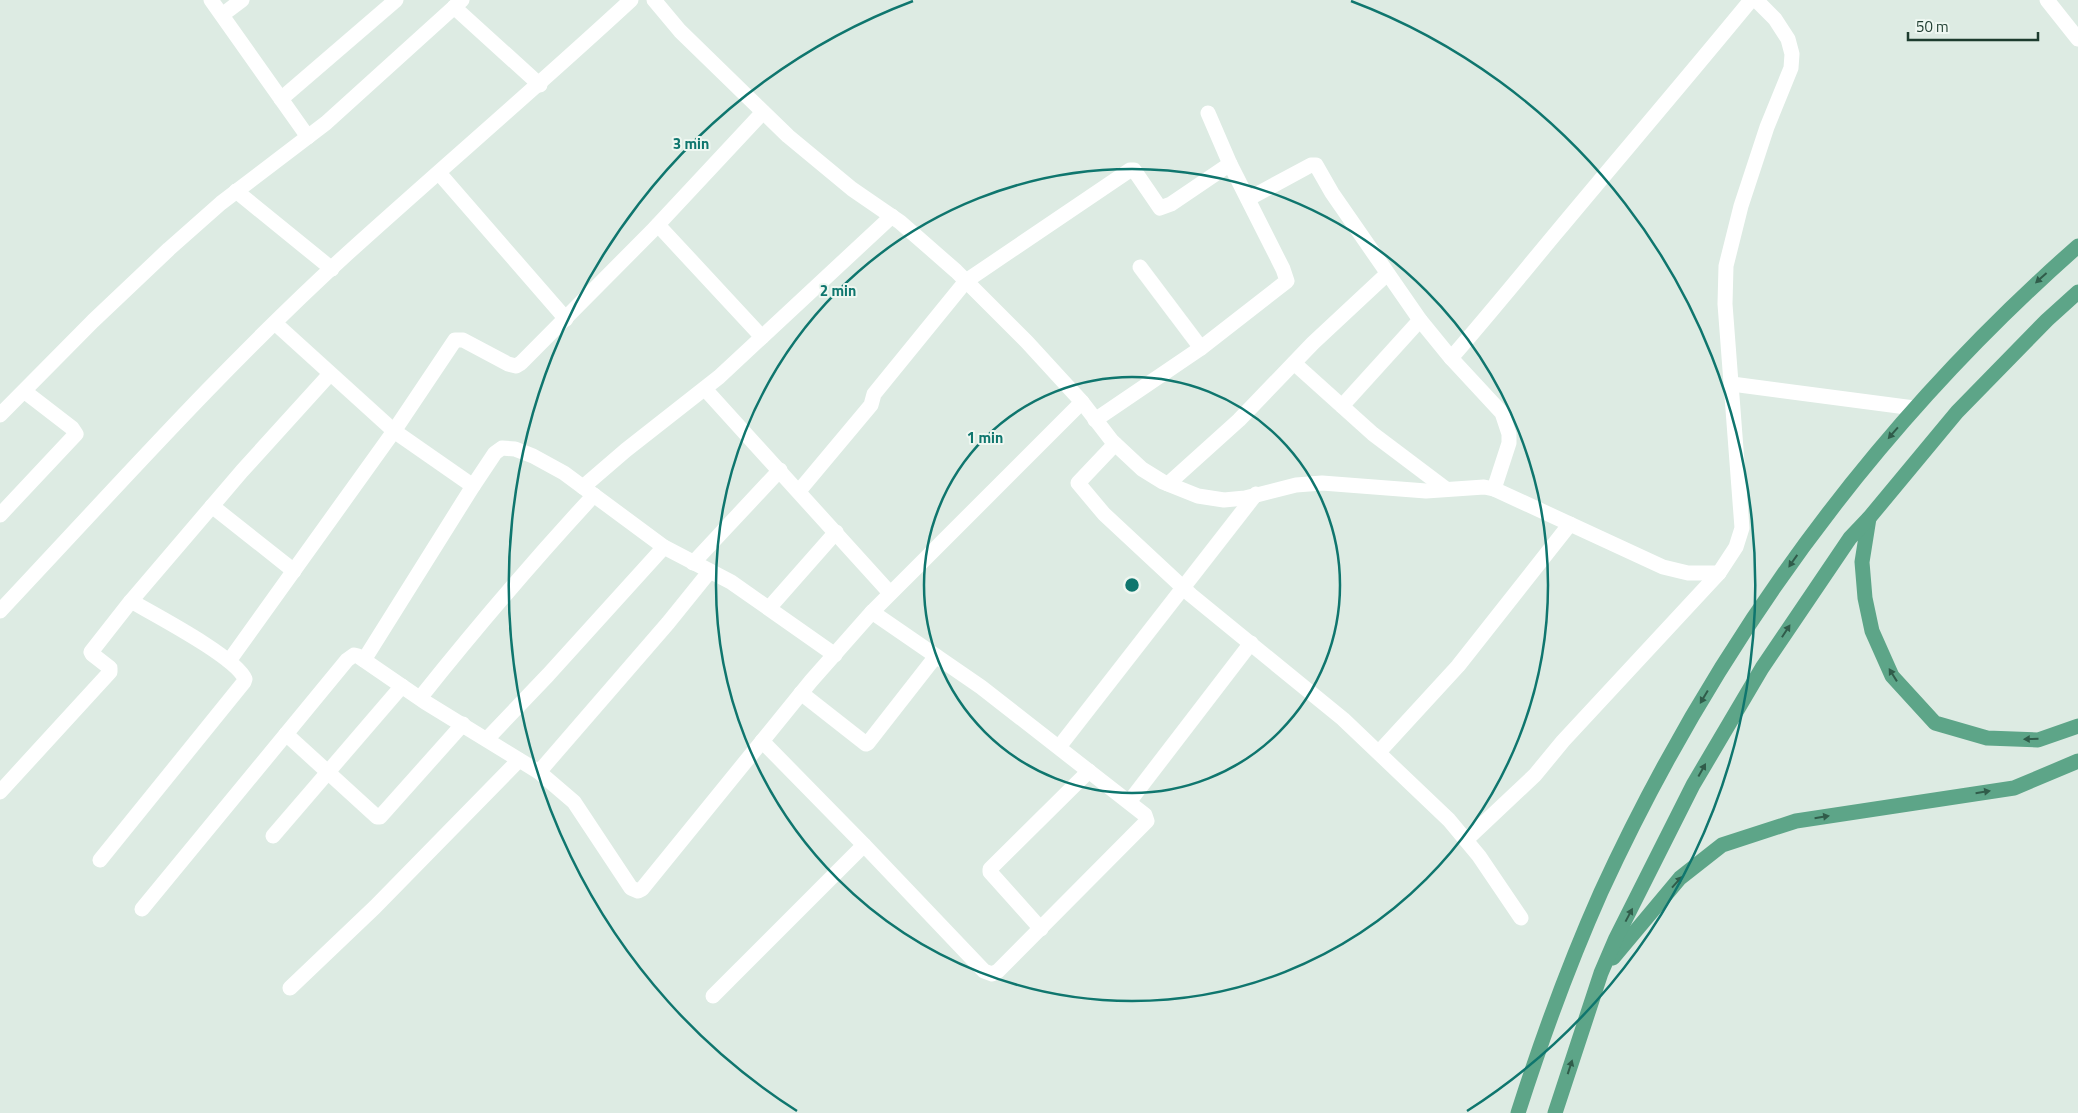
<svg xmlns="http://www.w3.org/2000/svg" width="2078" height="1113" font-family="'Titillium Web',sans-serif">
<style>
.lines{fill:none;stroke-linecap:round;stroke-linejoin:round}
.minor{stroke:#fff;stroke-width:15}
.major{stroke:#5da588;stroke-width:15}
.oneway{fill:#305c4a}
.ring{fill:none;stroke:#0f766e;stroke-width:2.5}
.centre{fill:#0f766e;stroke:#eef7f1;stroke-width:2.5}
.ring-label{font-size:15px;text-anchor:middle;font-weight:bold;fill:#0f766e;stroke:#eef7f1;stroke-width:4;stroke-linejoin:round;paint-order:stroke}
</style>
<rect width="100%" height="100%" fill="#ddebe3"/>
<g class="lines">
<g class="minor">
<polyline points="211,0 308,137"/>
<polyline points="654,0 680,31 788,136 852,189 900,222 956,271 1027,342 1082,402 1112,441 1142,469 1163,482 1198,496 1224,500 1245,498 1296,485 1322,483 1426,491 1484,487 1494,489 1663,567 1688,573 1719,573"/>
<polyline points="2047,0 2078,39"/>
<polyline points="454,7 540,85"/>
<polyline points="222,15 242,0"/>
<polyline points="281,99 396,0"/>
<polyline points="439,173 566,319"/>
<polyline points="236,191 332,269"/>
<polyline points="1248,199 1311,165 1316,165 1332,193 1420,320 1451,358 1502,413 1509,434 1509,443 1494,489"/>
<polyline points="658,225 762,337"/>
<polyline points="1140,267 1201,348"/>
<polyline points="276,324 394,431 473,486"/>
<path d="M1451 358C1487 317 1521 275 1556 233 1621 155 1687 78 1751 0"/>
<polyline points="1294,363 1373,434 1446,489"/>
<polyline points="1732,384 1914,408"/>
<polyline points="705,389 890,593"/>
<polyline points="1342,406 1420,320"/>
<polyline points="0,415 93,321 169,249 221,203 326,123 462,0"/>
<polyline points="1095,420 1201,348 1287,281 1283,269 1230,164 1208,113"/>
<polyline points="1115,444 1078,483 1104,514 1191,595 1343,719 1449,820 1479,856 1521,918"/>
<polyline points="1168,484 1239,420 1313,343 1387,274"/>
<polyline points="583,487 626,450 719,377 892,216"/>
<polyline points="799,491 871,405 874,394 966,281 1130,170 1134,170 1160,208 1171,204 1230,164"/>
<polyline points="212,506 294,571"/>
<polyline points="0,515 76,434 72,428 24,391"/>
<polyline points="693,563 780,470"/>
<polyline points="769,608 836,532"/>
<path d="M0 611C114 490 225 365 348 253 442 168 538 86 631 0"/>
<polyline points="364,660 473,486 495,453 502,448 515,449 533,456 564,473 664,547 731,582 835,655"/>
<polyline points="229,661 394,431 455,340 463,340 508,364 516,366 521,363 652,231 763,112"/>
<polyline points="801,693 866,744 868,743 936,656"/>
<path d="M420 698C476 628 533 561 594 495"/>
<polyline points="286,734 377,817 380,817 463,724"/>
<polyline points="487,739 548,675 664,547"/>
<polyline points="762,741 864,845 984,971 992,974 998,971 1147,821 1145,815 981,687 872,612"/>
<polyline points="1059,747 1256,494"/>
<polyline points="1379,752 1458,666 1570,524"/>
<polyline points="539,772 668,623 710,571"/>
<polyline points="0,792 110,672 110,668 92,654 91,652 131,601 242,471 330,374"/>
<polyline points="1129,802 1251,643"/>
<polyline points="273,836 402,686"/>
<polyline points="1466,840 1535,775 1563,741 1719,573 1736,547 1742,528 1725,304 1726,266 1741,206 1767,127 1791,68 1792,54 1788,39 1775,19 1756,0"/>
<path d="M100 860 244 682 245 679C236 657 155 615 131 601"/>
<polyline points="142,909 347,660 354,655 358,656 425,702 539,772 574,802 631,888 638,891 642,889 811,681 872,612 1082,402"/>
<polyline points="1041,929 990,872 990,869 1089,771"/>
<polyline points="290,988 375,907 519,760"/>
<polyline points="713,996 864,845"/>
</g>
<g class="major">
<polyline points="1869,518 1862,562 1865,598 1872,631 1892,676 1935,723 1987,738 2038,740 2078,726"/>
<polyline points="1613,958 1680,878 1722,845 1796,821 2014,788 2078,761"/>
<path d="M1518 1113C1542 1038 1569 964 1601 892 1715 644 1874 426 2078 246"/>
<polyline points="1555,1113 1601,973 1616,938 1693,785 1762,668 1850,538 1869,518 1957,412 2047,320 2078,292"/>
</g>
</g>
<defs><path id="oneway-solid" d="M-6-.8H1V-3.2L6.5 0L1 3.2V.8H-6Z" transform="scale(1.25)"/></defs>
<g class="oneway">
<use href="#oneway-solid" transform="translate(2041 278) rotate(138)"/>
<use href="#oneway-solid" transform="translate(1893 433) rotate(131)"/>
<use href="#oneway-solid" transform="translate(1793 561) rotate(125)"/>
<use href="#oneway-solid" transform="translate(1786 631) rotate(-57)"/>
<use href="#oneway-solid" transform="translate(1893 675) rotate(-122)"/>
<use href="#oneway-solid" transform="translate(1704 697) rotate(121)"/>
<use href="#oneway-solid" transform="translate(2031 739) rotate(179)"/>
<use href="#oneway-solid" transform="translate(1702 770) rotate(-61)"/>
<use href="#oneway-solid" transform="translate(1983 792) rotate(-9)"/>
<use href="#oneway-solid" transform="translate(1822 817) rotate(-9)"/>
<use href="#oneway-solid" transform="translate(1677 882) rotate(-48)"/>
<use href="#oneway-solid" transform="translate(1629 915) rotate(-62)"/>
<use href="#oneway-solid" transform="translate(1570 1067) rotate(-72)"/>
</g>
<g class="ring">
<circle cx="1132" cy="585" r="208"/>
<circle cx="1132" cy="585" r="416"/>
<path d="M797 1111A624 624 0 0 1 913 1M1351 1A624 624 0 0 1 1467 1111"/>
</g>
<circle cx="1132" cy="585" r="8" class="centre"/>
<g class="ring-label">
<text x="691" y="149">3 min</text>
<text x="838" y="296">2 min</text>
<text x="985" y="443">1 min</text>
</g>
<path d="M1908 32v8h130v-8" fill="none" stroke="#1d3c2f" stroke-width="2.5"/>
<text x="1916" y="32" font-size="15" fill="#1d3c2f" stroke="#eef7f1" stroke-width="4" paint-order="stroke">50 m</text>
</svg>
